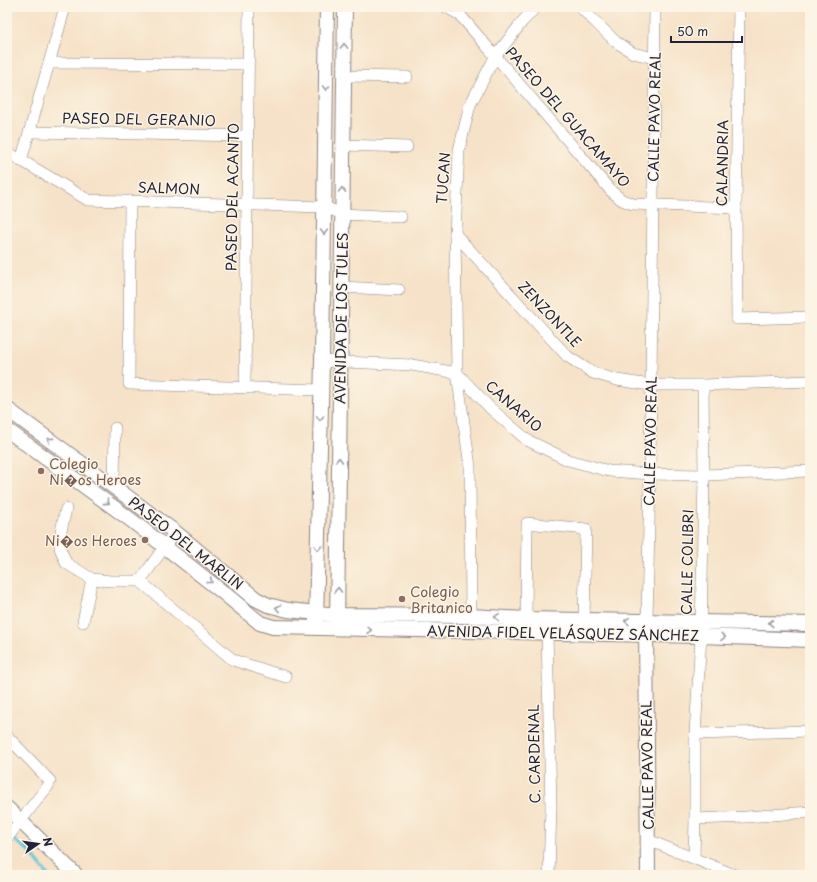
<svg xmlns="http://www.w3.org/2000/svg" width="817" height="882" font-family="'Playpen Sans',sans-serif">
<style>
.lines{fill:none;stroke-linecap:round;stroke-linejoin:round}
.stream{stroke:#59c4d5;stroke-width:3}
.minor-casing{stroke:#8c8282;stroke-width:12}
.tertiary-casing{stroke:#8c8282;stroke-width:16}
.minor{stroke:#fff;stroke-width:11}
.tertiary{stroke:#fff;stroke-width:14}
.oneway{stroke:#9c9ca7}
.education-dot{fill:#8d6e63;stroke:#fcf5e5;stroke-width:1.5}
.labels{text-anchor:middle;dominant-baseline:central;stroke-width:3;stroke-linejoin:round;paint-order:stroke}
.street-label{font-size:14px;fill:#22223b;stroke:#fcf5e5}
.education-label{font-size:14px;fill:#785e54;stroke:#fcf5e5;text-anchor:start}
</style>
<rect width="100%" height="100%" fill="#fcf5e5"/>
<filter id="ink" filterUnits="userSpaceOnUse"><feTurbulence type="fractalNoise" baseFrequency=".025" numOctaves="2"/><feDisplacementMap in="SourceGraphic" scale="8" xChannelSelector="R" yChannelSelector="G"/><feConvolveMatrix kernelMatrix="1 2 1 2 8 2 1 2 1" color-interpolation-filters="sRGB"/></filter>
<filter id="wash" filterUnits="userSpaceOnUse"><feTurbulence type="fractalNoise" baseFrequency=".012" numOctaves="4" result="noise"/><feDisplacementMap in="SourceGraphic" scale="16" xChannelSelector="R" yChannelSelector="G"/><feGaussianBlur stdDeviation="0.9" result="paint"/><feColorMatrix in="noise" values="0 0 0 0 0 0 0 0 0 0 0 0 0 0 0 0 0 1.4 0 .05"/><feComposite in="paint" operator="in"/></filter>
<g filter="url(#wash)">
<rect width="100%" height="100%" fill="#f6e2c8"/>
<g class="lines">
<polyline class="stream" points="10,837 28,850 48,875"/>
</g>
</g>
<g filter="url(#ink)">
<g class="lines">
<g class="minor-casing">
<g id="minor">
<polyline points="446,7 460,15 611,191 622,200 633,204 736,208"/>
<polyline points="580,7 616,42 633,53 654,58"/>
<polyline points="739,7 736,208 737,319 810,317"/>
<polyline points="49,63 248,64"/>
<polyline points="344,76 407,77"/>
<polyline points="30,132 248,136"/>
<polyline points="343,145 407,147"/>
<polyline points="7,152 88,200 325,207 342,214 401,217"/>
<polyline points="21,161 65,7"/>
<polyline points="130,201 129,384 321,390"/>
<polyline points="455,234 567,356 593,373 617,380 650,385 703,385 810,381"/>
<polyline points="342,287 399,290"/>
<polyline points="322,361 412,365 457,373 490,408 527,440 568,460 609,471 650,474 704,475 810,471"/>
<polyline points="245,388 249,7"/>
<polyline points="114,487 115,428"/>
<polyline points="66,509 61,531 60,548 66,563 92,579 110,581 140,581 233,660 286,677"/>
<polyline points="140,581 175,532"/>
<polyline points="471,616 470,467 457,373 455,234 459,150 470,105 495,57 522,22 536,7"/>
<polyline points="526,619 527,523 586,529 584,620"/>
<polyline points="647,621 650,474 655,7"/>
<polyline points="83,622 92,579"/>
<polyline points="547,633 551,806 549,875"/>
<polyline points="695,734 810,731"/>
<polyline points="7,736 50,781 48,786 7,838"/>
<polyline points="695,819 746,817 810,812"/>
<polyline points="648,840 735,875"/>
<polyline points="694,859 695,819 695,734 701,636 704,475 703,385"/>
</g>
</g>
<g class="tertiary-casing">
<g id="tertiary">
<polyline points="7,409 114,487 175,532 256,599 268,605 288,610 337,615 471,616 526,619 810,624"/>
<polyline points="7,430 131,520 225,594 260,623 273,627 701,636 810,640"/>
<polyline points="316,622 322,361 327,7"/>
<polyline points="337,625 345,7"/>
<polyline points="646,625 648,875"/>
<polyline points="7,808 76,875"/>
</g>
</g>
<use href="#minor" class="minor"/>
<use href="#tertiary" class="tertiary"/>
</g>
<defs><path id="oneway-chevron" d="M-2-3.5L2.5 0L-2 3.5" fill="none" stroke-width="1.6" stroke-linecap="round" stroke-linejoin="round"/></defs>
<g class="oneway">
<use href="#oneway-chevron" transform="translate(344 46) rotate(-89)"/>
<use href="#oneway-chevron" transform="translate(326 88) rotate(91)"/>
<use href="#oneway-chevron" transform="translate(342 190) rotate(-89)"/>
<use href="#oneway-chevron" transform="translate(324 232) rotate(91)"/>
<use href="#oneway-chevron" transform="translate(320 418) rotate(91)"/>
<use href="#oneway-chevron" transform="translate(50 440) rotate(-144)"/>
<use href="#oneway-chevron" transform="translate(339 460) rotate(-89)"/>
<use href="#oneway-chevron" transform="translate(107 502) rotate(36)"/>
<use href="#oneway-chevron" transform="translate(318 548) rotate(91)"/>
<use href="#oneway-chevron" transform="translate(210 581) rotate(38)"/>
<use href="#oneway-chevron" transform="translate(338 590) rotate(-89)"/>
<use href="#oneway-chevron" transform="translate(278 608) rotate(-167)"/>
<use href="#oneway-chevron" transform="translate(497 617) rotate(-177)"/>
<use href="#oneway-chevron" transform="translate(627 621) rotate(-178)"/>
<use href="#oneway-chevron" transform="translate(771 623) rotate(-178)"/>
<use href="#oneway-chevron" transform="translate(369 630) rotate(1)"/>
<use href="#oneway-chevron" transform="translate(723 637) rotate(2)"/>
</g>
</g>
<g class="education-dot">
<circle cx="41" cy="471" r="4"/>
<circle cx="145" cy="540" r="4"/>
<circle cx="402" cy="599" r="4"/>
</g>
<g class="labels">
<g class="street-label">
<text transform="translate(568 117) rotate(49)">PASEO DEL GUACAMAYO</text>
<text transform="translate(654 117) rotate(-89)">CALLE PAVO REAL</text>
<text transform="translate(139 119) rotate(1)">PASEO DEL GERANIO</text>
<text transform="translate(722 163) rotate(-89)">CALANDRIA</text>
<text transform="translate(443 178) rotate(-86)">TUCAN</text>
<text transform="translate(169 188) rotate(2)">SALMON</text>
<text transform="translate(232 197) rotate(-89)">PASEO DEL ACANTO</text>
<text transform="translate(550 314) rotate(47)">ZENZONTLE</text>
<text transform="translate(341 318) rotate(-89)">AVENIDA DE LOS TULES</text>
<text transform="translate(514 406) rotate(41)">CANARIO</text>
<text transform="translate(650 441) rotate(-89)">CALLE PAVO REAL</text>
<text transform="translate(186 543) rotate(38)">PASEO DEL MARLIN</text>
<text transform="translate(687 562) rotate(-89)">CALLE COLIBRI</text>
<text transform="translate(563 633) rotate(1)">AVENIDA FIDEL VELÁSQUEZ SÁNCHEZ</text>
<text transform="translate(534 754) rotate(-91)">C. CARDENAL</text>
<text transform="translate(647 765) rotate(-91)">CALLE PAVO REAL</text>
</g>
<g class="education-label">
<text x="49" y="463">Colegio<tspan x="49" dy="16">Ni�os Heroes</tspan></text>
<text x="137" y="540" text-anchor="end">Ni�os Heroes</text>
<text x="410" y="591">Colegio<tspan x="410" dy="16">Britanico</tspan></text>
</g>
</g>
<rect width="817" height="882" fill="none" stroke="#fcf5e5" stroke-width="24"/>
<g transform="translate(38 844) rotate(77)" stroke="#fcf5e5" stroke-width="3" paint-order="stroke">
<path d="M0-3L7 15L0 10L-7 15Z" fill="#22223b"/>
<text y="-6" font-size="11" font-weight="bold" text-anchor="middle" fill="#22223b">N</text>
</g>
<path d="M671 36v6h71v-6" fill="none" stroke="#22223b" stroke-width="2"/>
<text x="677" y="36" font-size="12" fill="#22223b" stroke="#fcf5e5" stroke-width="3" paint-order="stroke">50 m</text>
</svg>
